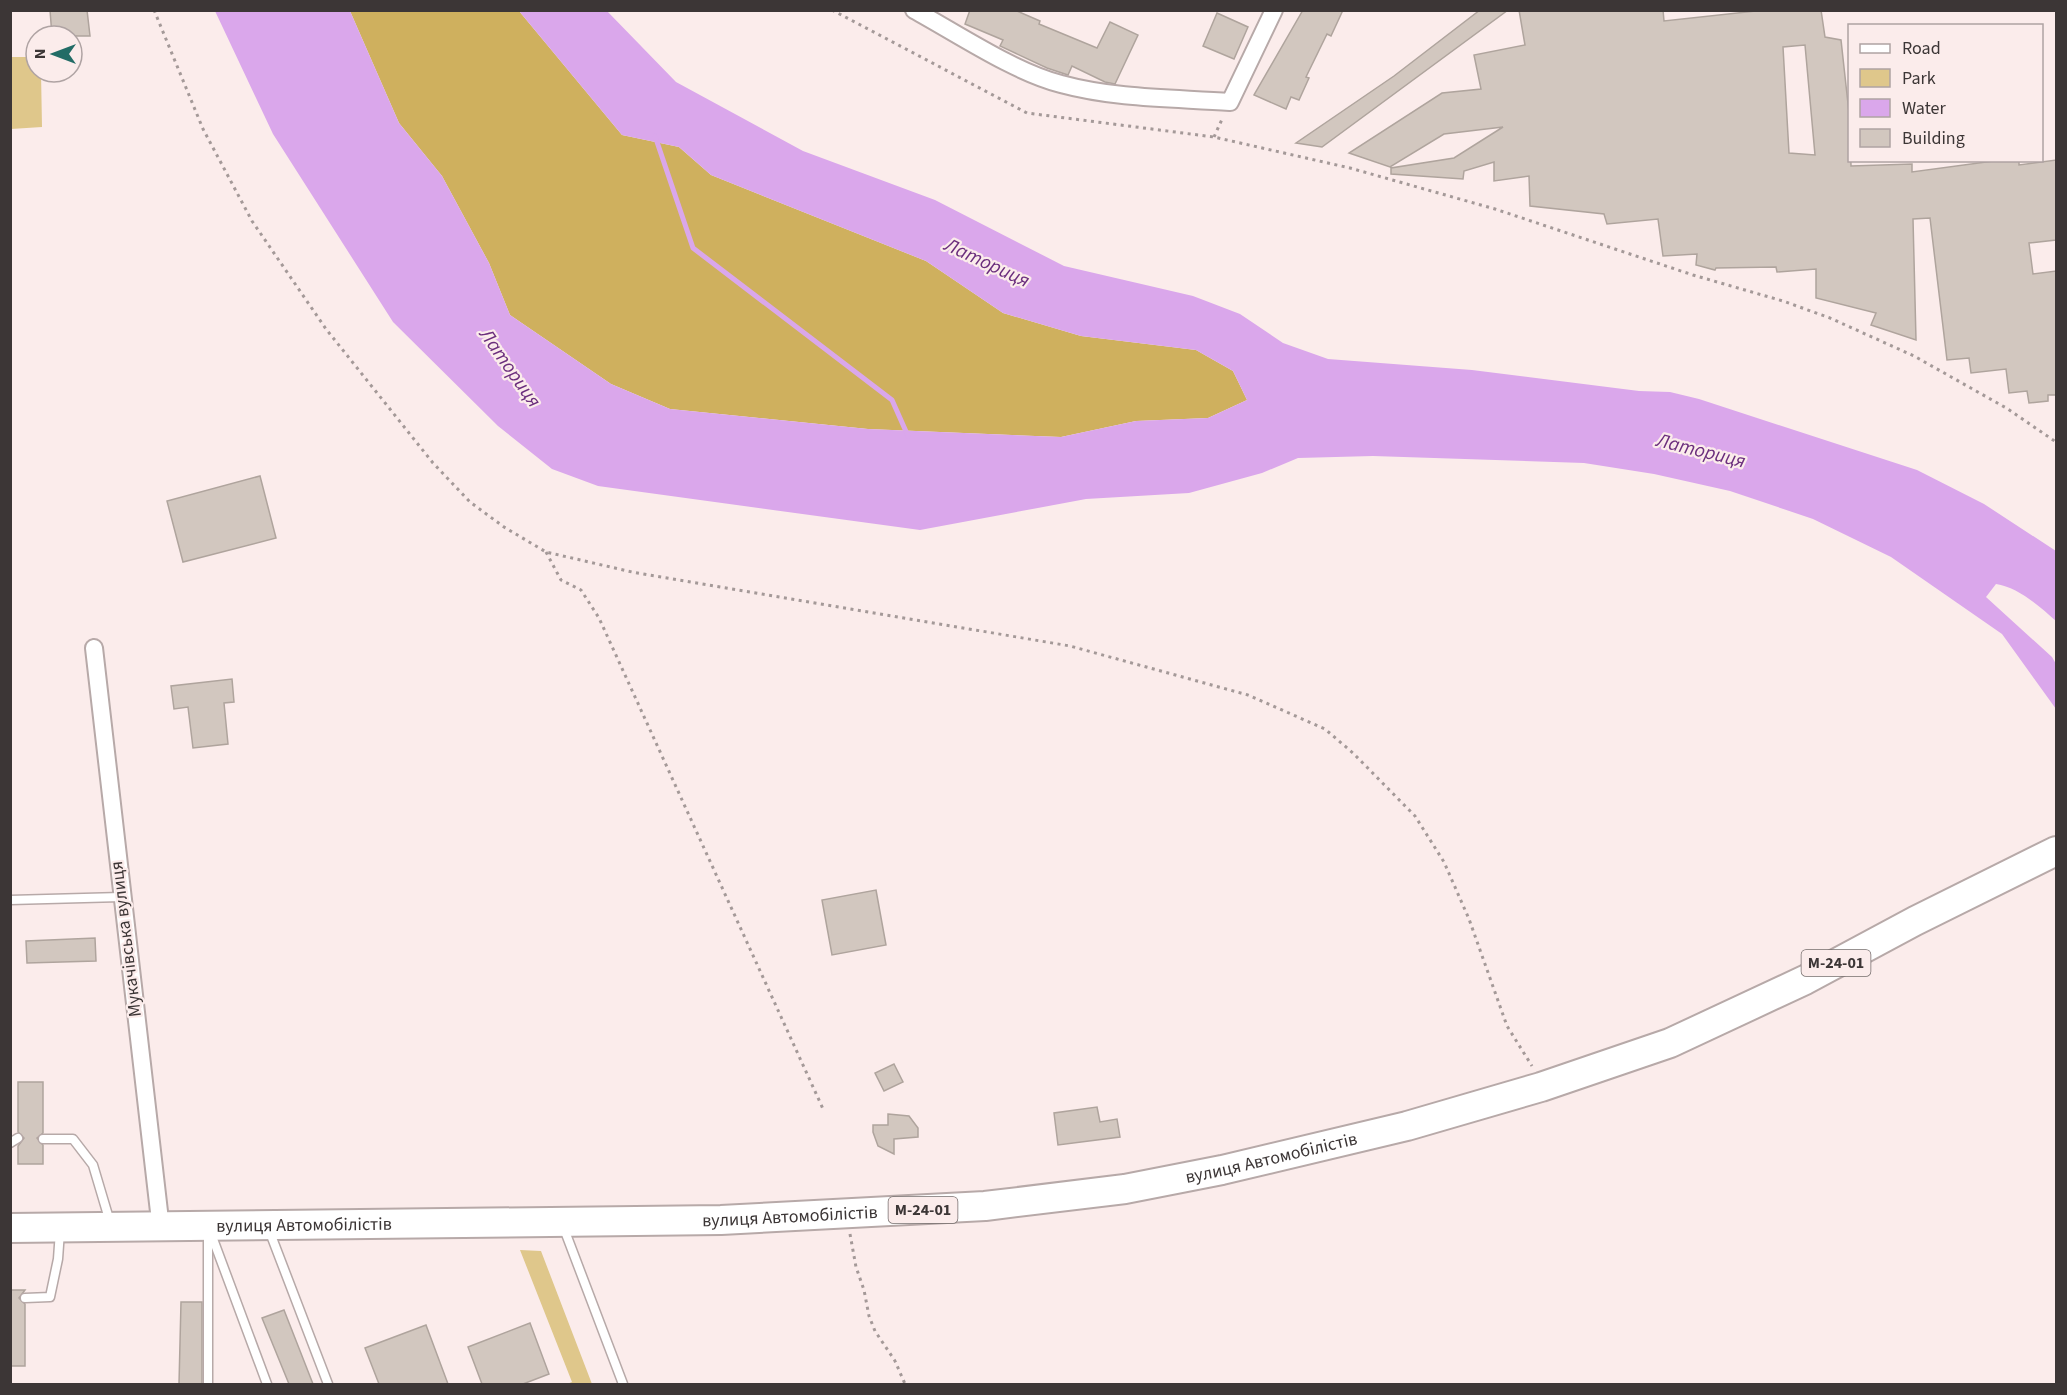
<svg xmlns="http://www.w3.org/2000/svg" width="2067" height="1395" font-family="'Source Sans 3',sans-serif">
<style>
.green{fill:#dfc78b}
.forest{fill:#cfb05e}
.water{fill:#daa7eb}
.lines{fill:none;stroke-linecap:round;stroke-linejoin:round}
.stream{stroke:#daa7eb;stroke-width:5}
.building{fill:#d2c7bf;stroke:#afa49d;stroke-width:1.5;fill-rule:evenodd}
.lane-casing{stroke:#b7a9a8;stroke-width:11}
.street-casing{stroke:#b7a9a8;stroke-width:20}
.highway-casing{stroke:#b7a9a8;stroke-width:32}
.path{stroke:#a49998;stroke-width:3;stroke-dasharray:3 4.5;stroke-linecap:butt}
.lane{stroke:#fff;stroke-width:8}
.street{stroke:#fff;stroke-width:16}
.highway{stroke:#fff;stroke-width:28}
.labels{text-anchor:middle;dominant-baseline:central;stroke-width:4.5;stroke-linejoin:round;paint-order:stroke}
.shield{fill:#fbeceb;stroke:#756d6c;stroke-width:1.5}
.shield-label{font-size:16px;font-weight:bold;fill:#3c3636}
.street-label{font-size:18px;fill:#3c3636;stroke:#fbeceb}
.water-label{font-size:20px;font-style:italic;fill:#6b2e7d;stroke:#fbeceb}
</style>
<rect width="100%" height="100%" fill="#fbeceb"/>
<g class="green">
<polygon points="10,57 36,57 36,72 41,72 42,127 11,129"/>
<polygon points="520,1250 541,1251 592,1384 567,1384 572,1382"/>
</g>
<polygon class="forest" points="350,11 519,11 622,135 679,147 711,175 926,261 1003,313 1081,336 1196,350 1233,371 1247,400 1208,418 1136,421 1061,437 868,429 670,409 611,384 510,315 489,263 442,176 399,123"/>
<path class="water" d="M215 11H350L399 123 442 176 489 263 510 315 611 384 670 409 868 429 1061 437 1136 421 1208 418 1247 400 1233 371 1196 350 1081 336 1003 313 926 261 711 175 679 147 622 135 519 11H607L676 82 803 151 935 200 1064 266 1193 296 1240 314 1283 343 1328 359 1472 370 1639 391 1670 392 1699 399 1917 470 1984 504 2056 551V621C2040 607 2018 587 1996 584L1986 597 2052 657 2056 664V709L2002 634 1891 557 1813 519 1730 491 1654 474 1584 463 1373 456 1298 458 1262 473 1189 493 1086 499 920 530 598 486 552 469 498 426 393 322 273 134Z"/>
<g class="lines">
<polyline class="stream" points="655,136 693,248 892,400 908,436"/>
</g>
<g class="building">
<polygon points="50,10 87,10 90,36 52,36"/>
<polygon points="970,10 1017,11 1040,21 1039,24 1097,48 1110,22 1138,35 1115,84 1105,82 1072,66 1068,75 1047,68 1000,46 1003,40 965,24"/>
<polygon points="1303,10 1343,10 1331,36 1327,34 1306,77 1309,78 1299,100 1291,97 1286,109 1254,95"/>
<polygon points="1480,10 1508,10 1322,147 1296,143 1394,76"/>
<path d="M1519 10H1663L1664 21 1765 10H1821L1825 37 1841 40 1850 122 1851 166 1912 164V172L2001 160H2019V165L2056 160V240L2029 243 2033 274 2056 271V395H2048V401L2029 403 2027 391 2009 393 2006 369 1971 373 1969 358 1947 360 1930 218 1913 219 1916 340 1871 325 1876 313 1816 298V269L1777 272 1776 267 1716 268 1715 270 1696 265 1697 254 1663 256 1658 219 1607 224 1604 214 1530 206 1529 176 1494 181V162L1464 171 1463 179 1391 174V168L1454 158 1503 127 1444 134 1390 167 1349 153 1442 93 1481 89 1474 55 1525 45ZM1805 45 1815 155 1789 153 1783 47Z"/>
<polygon points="1217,13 1248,27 1234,59 1203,46"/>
<polygon points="260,476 276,538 183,562 167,501"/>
<polygon points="232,679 234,702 224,703 228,744 193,748 188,707 174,709 171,686"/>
<polygon points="876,890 886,945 832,955 822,900"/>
<polygon points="95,938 96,961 27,963 26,941"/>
<polygon points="894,1064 903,1082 884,1091 875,1073"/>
<polygon points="18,1082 43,1082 43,1133 37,1138 43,1145 43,1164 18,1164 18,1146 24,1138 18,1132"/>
<polygon points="1097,1107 1100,1122 1117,1119 1120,1137 1058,1145 1054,1113"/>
<polygon points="888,1114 909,1116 918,1128 918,1137 894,1139 894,1154 878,1146 873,1132 873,1125 888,1125"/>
<polygon points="10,1290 25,1290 19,1298 25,1304 25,1366 10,1366"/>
<polygon points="181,1302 202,1302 202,1384 179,1384"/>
<polygon points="284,1310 313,1384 289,1384 262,1318"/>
<polygon points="530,1323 549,1374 523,1384 482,1384 468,1347"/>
<polygon points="426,1325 448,1384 379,1384 365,1348"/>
</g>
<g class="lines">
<g class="lane-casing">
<g id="lane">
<polyline points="10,900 121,897"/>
<polyline points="43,1139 73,1139 93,1165 110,1222"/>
<polyline points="10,1143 18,1138"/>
<polyline points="563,1226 623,1384"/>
<polyline points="269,1230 328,1384"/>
<polyline points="210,1231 267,1384"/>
<polyline points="25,1298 50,1297 58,1259 60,1231"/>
<polyline points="208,1384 208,1234"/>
</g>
</g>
<g class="street-casing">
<g id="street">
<path d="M914 10C958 34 1014 72 1061 84 1116 99 1174 98 1230 102L1274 10"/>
<polyline points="94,648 161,1229"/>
</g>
</g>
<g class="highway-casing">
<g id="highway">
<path id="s1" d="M10 1228 721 1220 985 1206 1125 1189 1222 1170 1407 1126 1541 1087 1670 1043 1805 980 1915 921 2056 851"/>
</g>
</g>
<g class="path">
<polyline points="154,10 203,129 252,221 326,329 433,463 470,502 504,527 546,552 632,572 1070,646 1248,695 1325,729 1353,753 1415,816 1444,862 1469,919 1507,1026 1532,1066"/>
<polyline points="832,10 1027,113 1214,137 1350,168 1495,209 1693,275 1783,301 1830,318 1914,356 2008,409 2056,442"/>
<polyline points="1214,137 1223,117"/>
<polyline points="546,552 561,580 581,590 599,618 824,1111"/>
<polyline points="850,1234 856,1267 864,1290 869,1316 875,1331 895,1361 905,1384"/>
</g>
<use href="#lane" class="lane"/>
<use href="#street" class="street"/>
<use href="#highway" class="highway"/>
</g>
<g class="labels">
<g class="shield">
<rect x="1801.5" y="950" width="69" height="26" rx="4.5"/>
<rect x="888.5" y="1197" width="69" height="26" rx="4.5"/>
</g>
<g class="shield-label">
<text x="1836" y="963">М-24-01</text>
<text x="923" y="1210">М-24-01</text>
</g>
<g class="street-label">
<text transform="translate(126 939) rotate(-97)">Мукачівська вулиця</text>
<text stroke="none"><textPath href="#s1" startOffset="1266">вулиця Автомобілістів</textPath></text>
<text stroke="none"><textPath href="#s1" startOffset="780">вулиця Автомобілістів</textPath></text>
<text stroke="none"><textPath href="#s1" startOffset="294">вулиця Автомобілістів</textPath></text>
</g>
<g class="water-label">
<text transform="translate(987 263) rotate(25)">Латориця</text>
<text transform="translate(510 368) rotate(55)">Латориця</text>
<text transform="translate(1701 451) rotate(14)">Латориця</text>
</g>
</g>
<rect width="2067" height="1395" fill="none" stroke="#3c3636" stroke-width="24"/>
<rect x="1848" y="24" width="195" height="138" fill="#fbeceb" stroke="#afa3a3" stroke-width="1.5"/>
<rect x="1860" y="44" width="30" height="9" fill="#ffffff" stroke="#afa3a3" stroke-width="1.5"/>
<text x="1902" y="54" font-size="18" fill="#3c3636">Road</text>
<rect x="1860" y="69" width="30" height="18" fill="#dfc78b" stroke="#afa3a3" stroke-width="1.5"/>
<text x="1902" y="84" font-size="18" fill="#3c3636">Park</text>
<rect x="1860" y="99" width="30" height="18" fill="#daa7eb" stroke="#afa3a3" stroke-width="1.5"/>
<text x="1902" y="114" font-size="18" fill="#3c3636">Water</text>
<rect x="1860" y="129" width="30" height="18" fill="#d2c7bf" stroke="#afa3a3" stroke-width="1.5"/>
<text x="1902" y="144" font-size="18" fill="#3c3636">Building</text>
<g transform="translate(54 54) rotate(270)"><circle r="28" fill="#fbeceb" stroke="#afa3a3" stroke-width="1.5"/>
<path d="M0-4.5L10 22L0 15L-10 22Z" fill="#226c66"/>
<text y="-9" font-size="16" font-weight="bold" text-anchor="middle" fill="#3c3636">N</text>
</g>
</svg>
